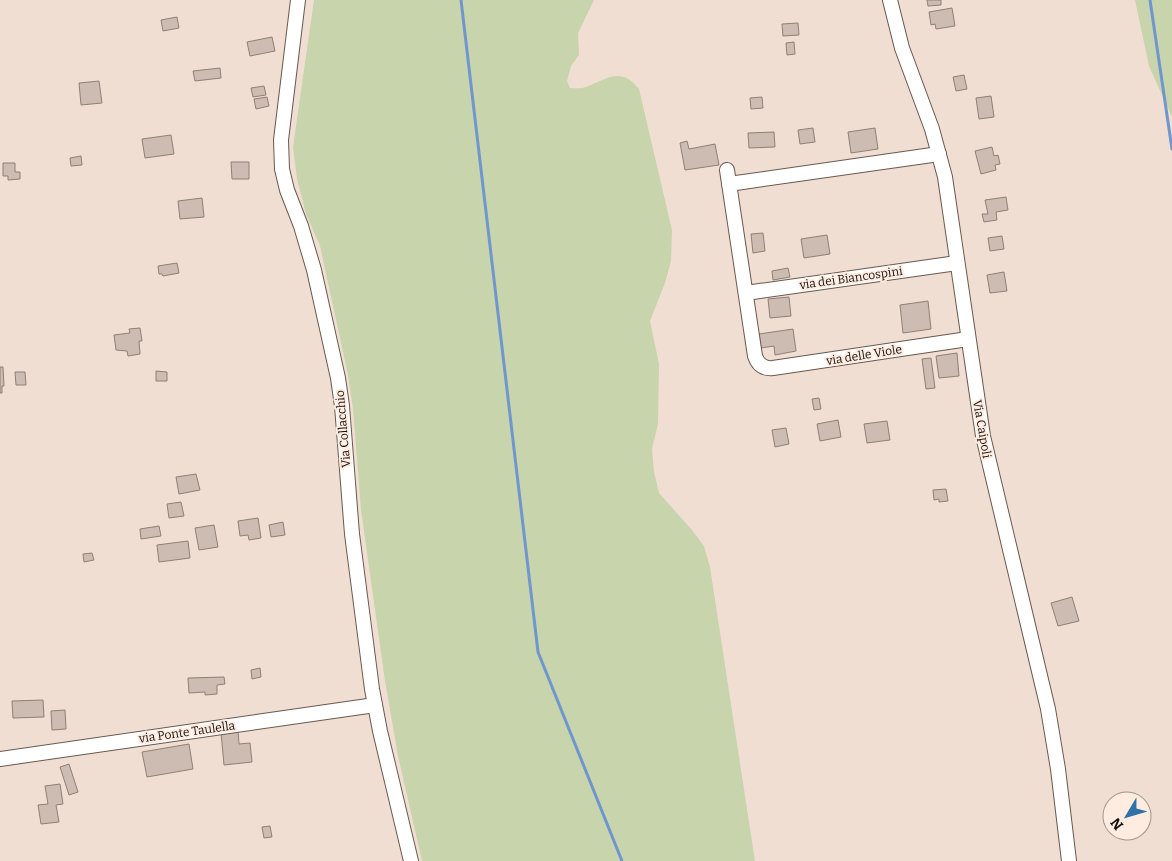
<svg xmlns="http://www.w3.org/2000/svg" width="1172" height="861" font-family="Bitter,serif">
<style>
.green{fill:#c8d4ac}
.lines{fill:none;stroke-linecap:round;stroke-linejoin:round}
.stream{stroke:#6f97cd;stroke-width:3}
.building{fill:#cdbcb1;stroke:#8f7f74}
.minor-casing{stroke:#68594f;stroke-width:16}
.minor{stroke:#fff;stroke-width:14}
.labels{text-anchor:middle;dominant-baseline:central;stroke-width:4;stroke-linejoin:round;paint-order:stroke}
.street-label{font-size:12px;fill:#17110d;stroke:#feece0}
</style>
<rect width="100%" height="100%" fill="#f1ded3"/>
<g class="green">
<path d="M314 0H594L578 33 579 55 571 66 567 81 570 88C575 88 581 89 586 87 607 79 621 66 639 89L672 230 671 261 665 283 650 321 659 364 658 424 652 449 654 472 659 493 692 530 704 546 710 567 755 861H422L398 756 385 681 361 510 353 409 348 375 320 246 306 214 297 179 293 147Z"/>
<polygon points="1135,0 1172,0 1172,117 1149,66"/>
</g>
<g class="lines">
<g class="stream">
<polyline points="461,0 538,652 622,861"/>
<polyline points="1150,0 1172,149"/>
</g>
</g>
<g class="building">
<polygon points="927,0 941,0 941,5 928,6"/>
<polygon points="952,8 955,26 936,29 935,24 931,25 929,12"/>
<polygon points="177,17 179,28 163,31 161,20"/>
<polygon points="798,23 799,35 783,36 782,24"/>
<polygon points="272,37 275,51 250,56 247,42"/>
<polygon points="794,42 795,54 787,55 786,43"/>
<polygon points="220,68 221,78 195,81 193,71"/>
<polygon points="964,75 967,89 956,91 953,77"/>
<polygon points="99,81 102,103 81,105 79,83"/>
<polygon points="264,86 266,95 253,97 251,88"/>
<polygon points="991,96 994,117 979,119 976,98"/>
<polygon points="267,97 269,106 256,109 254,99"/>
<polygon points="762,97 763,108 751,109 750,98"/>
<polygon points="813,128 815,142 800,144 798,130"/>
<polygon points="875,128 878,149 851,153 848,132"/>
<polygon points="774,132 775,147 749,148 748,133"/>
<polygon points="171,135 174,154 145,158 142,139"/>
<polygon points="687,141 689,149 715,144 719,165 685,170 680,143"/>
<polygon points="992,147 994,156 998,155 1000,164 995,165 996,170 981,174 975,151"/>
<polygon points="81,156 82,165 71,166 70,158"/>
<polygon points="231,162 249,162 249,179 232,179"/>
<polygon points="3,163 15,163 15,172 20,172 20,179 8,180 8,176 3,176"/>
<polygon points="1006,197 1008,210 996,212 997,220 984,222 982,214 988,214 985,200"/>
<polygon points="202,198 204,217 180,219 178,201"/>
<polygon points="763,233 765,251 753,253 751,234"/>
<polygon points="827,235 830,254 804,258 801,239"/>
<polygon points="1002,236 1004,249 990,251 988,238"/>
<polygon points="177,263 179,273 163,276 162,274 159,274 158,266"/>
<polygon points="788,268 790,277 773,280 772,271"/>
<polygon points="1004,272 1007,291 990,293 987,275"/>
<polygon points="789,297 791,316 770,318 768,299"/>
<polygon points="928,301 931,329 903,333 900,305"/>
<polygon points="140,328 142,341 139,341 140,354 128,356 127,351 116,350 114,335 130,333 129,329"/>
<polygon points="793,329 796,351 775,355 774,346 761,348 759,334"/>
<polygon points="957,353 959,376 939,378 936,356"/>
<polygon points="931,358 935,388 926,389 922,359"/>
<polygon points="0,367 3,367 4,386 2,386 2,393 0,393"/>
<polygon points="156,371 167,372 167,381 156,381"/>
<polygon points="15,372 25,372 26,385 16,385"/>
<polygon points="819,398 821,409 814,410 812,399"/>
<polygon points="838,420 841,437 820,441 817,424"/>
<polygon points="887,421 890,440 867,443 864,424"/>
<polygon points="786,428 789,444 775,447 772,430"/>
<polygon points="196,474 200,490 179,494 176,477"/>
<polygon points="946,489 948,501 939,502 939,499 934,500 933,490"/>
<polygon points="181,502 184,516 169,518 167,504"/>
<polygon points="258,518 261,538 249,540 248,535 240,536 238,521"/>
<polygon points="283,522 285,535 271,537 269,525"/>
<polygon points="214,525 218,547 199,550 195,528"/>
<polygon points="159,526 161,536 141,539 140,529"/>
<polygon points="188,541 190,558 159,562 157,545"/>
<polygon points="92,553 94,560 84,562 83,554"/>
<polygon points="1072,597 1079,621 1058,626 1051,603"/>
<polygon points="260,668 261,677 252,679 251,670"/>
<polygon points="224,677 225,684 217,685 217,694 205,695 205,692 189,693 188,678"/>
<polygon points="43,700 44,717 13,718 12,701"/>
<polygon points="65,710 66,729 52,730 51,711"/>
<polygon points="238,731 239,744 250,743 252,762 224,765 221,733"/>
<polygon points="189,744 193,769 147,777 142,752"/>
<polygon points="69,764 78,792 69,795 60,767"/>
<polygon points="60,784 63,804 56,805 59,822 41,824 38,805 48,804 45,786"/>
<polygon points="270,826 272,837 264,838 262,827"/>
</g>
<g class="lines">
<g class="minor-casing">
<g id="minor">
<polyline points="298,0 281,140 282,169 287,190 301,226 314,270 338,378 342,406 352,534 372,689 380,731 411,861"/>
<polyline points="890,0 902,48 932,129 945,177 983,436 1048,709 1058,769 1069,861"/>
<path d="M727 170 755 356C758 365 764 369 773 368L968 339"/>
<polyline points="729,184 939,154"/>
<polyline points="746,293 957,263"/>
<polyline points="0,759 375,705"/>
</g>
</g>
<use href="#minor" class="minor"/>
</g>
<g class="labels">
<g class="street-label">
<text transform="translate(851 278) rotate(-8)">via dei Biancospini</text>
<text transform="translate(864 355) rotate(-9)">via delle Viole</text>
<text transform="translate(343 429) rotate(-95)">Via Collacchio</text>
<text transform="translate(982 429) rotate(80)">Via Caipoli</text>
<text transform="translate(187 732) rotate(-8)">via Ponte Taulella</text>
</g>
</g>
<g transform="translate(1127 816) rotate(232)"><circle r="24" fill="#feece0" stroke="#a2948c"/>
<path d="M0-4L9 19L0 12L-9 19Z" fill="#3071a7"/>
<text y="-8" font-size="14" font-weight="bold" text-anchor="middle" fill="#17110d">N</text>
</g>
</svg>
